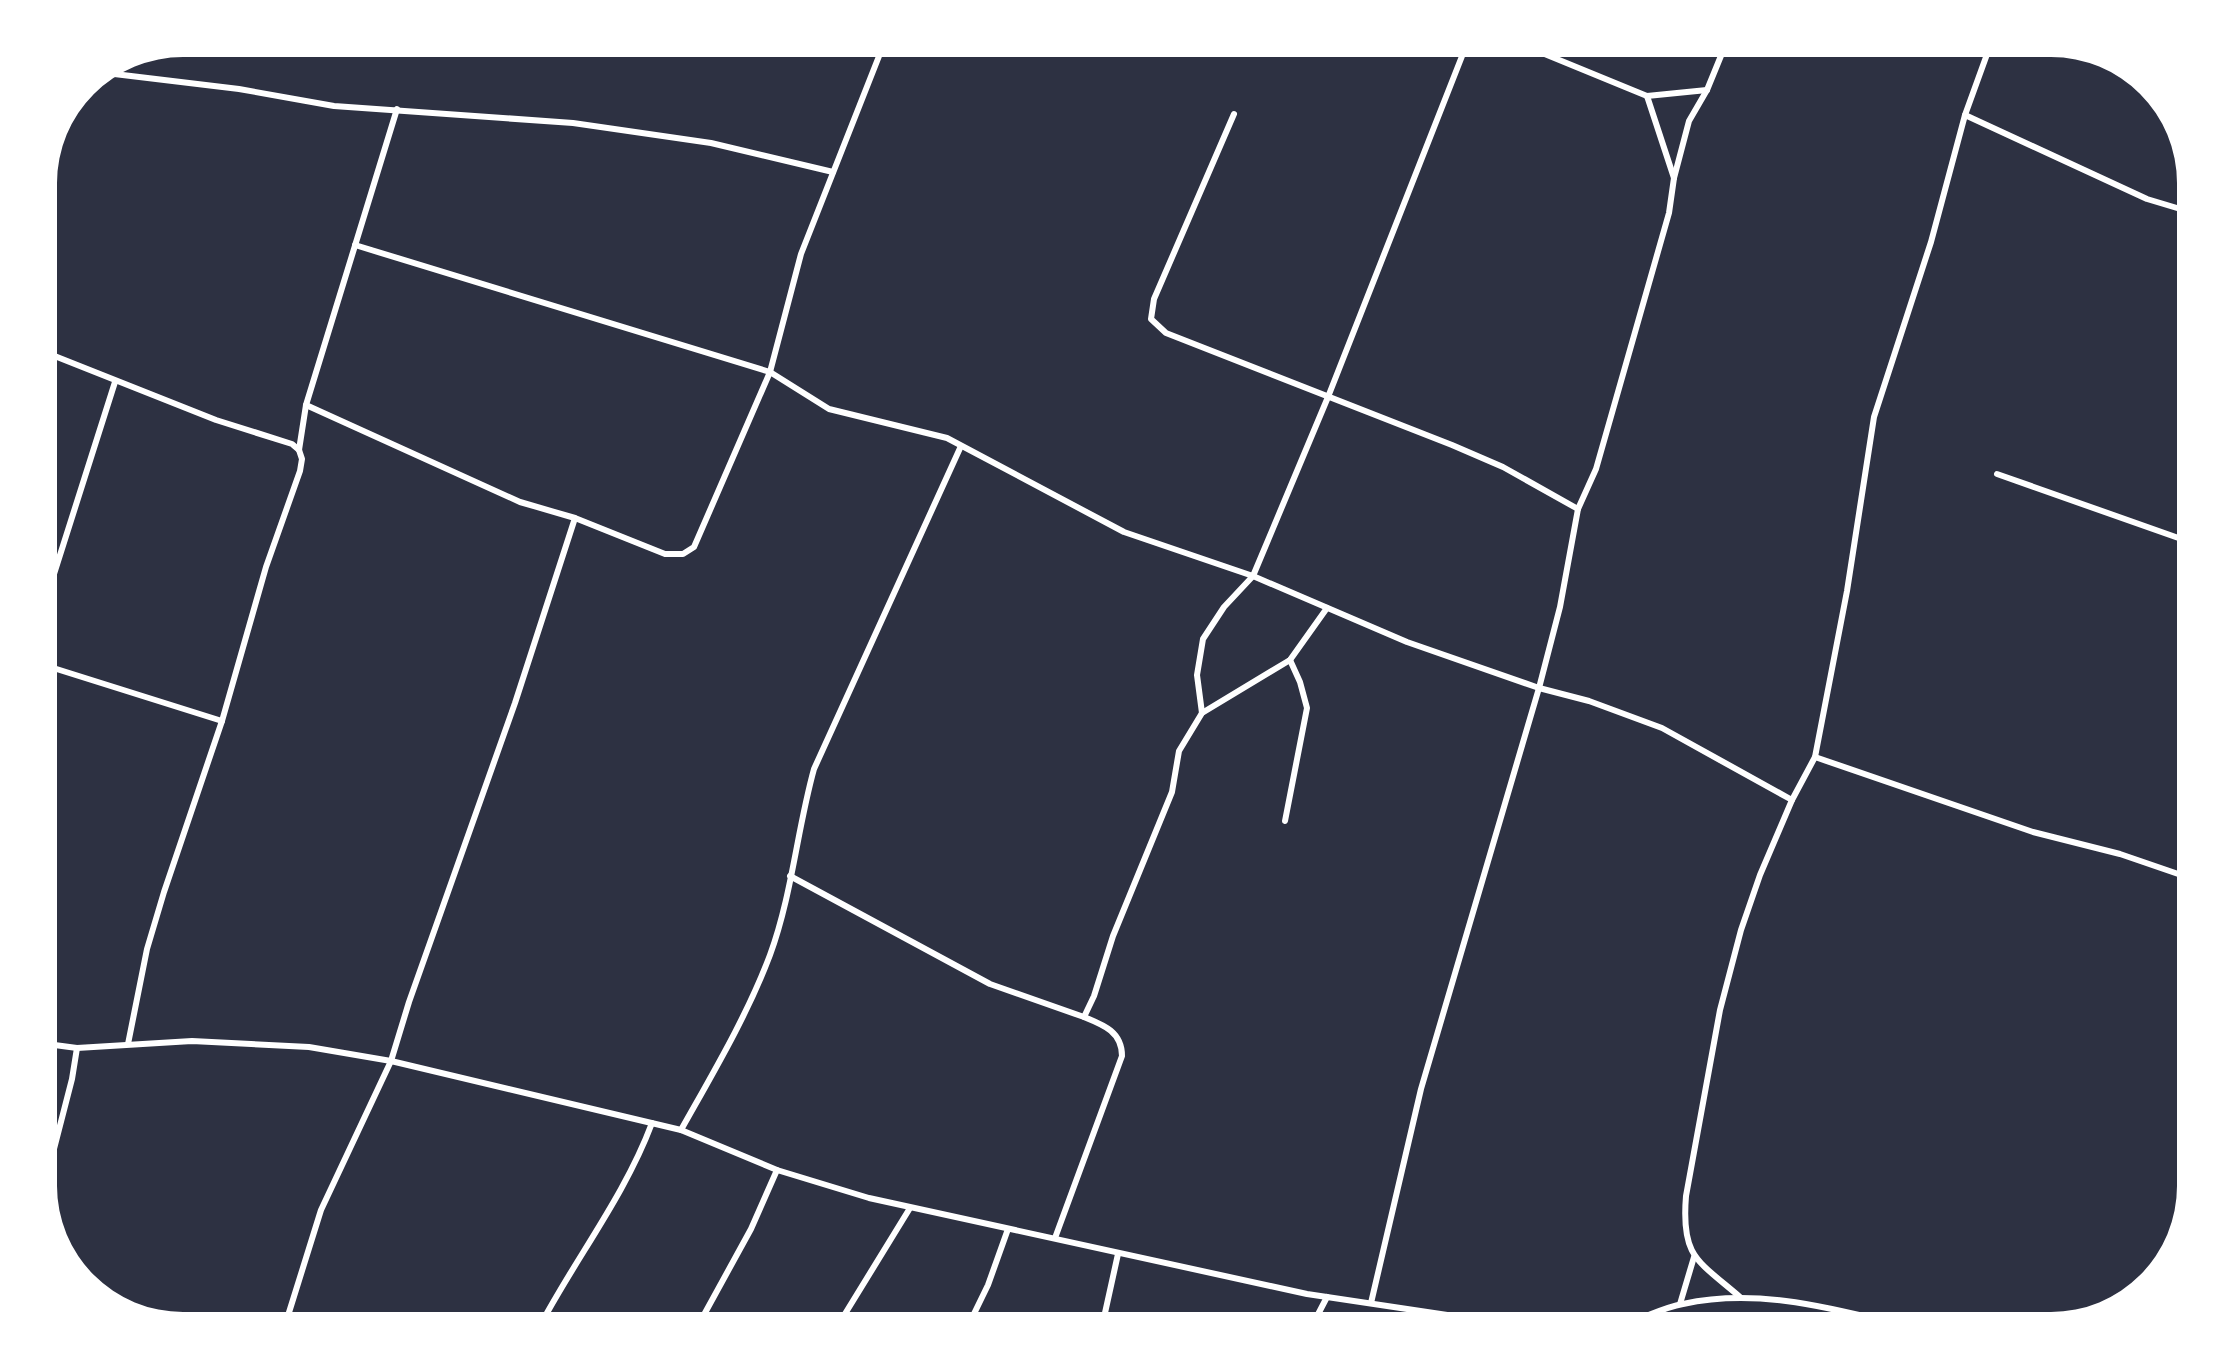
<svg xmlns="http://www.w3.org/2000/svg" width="2234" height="1369" font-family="Quicksand,sans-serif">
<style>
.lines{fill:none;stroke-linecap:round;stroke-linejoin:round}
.minor{stroke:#fff;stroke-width:6}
</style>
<rect width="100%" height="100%" fill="#2d3142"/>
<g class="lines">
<g class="minor">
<polyline points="1525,46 1647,96 1707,90"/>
<polyline points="106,73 239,89 334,106 573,123 711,143 833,172"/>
<polyline points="1647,96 1674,178"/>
<polyline points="1234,114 1154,299 1151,319 1166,333 1452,445 1503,467 1578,509"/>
<polyline points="1965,115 2147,199 2187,211"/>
<polyline points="355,245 770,372 829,409 947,438 1124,532 1253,576 1407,642 1539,688 1589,701 1662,728 1792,800"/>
<polyline points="47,353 216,420 292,444 299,450"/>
<polyline points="1997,474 2187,541"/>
<polyline points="575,518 665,554 683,554 694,547 770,372 801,254 883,46"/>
<polyline points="47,596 115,382"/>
<polyline points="47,666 222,721"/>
<polyline points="1202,713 1197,675 1203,639 1224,607 1253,576 1328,397 1466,46"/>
<polyline points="1815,757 2033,832 2120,854 2187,877"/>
<polyline points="1285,821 1307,708 1300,682 1290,660"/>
<polyline points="790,876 990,984 1084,1017"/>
<polyline points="47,1044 77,1048 192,1041 309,1047 391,1061 681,1130 777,1170 869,1198 1307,1294 1494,1322"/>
<polyline points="128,1044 147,949 164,892 222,721 266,567 300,471 302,459 299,450 306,405 397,109"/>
<path d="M681 1130C713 1073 747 1016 770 955 792 895 797 830 814 769L961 446"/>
<polyline points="47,1176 72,1079 77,1048"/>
<path d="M1055 1238 1122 1056C1122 1032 1104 1025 1084 1017L1094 996 1113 936 1172 792 1179 751 1202 713 1290 660 1327 608"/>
<path d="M1740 1297C1697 1260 1681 1257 1686 1196L1720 1010 1741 930 1760 875 1792 800 1815 757 1847 591 1874 417 1931 242 1965 115 1990 46"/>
<polyline points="1371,1303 1421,1089 1539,688 1560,607 1578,509 1596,469 1669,213 1674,178 1689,121 1707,90 1725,46"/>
<polyline points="1680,1304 1694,1257"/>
<polyline points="286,1322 321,1210 391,1061 409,1002 515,703 575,518 520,502 306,405"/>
<path d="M542 1322C578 1255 625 1195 652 1123"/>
<polyline points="700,1322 751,1229 777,1170"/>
<polyline points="840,1322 910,1208"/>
<polyline points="970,1322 988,1285 1008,1229"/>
<polyline points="1103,1322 1118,1254"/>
<polyline points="1314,1322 1327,1297"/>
<path d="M1631 1322C1648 1316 1665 1307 1683 1304 1752 1289 1820 1305 1888 1322"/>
</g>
</g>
<path d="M0 0H2234V1369H0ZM183 57H2051A126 126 0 0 1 2177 183V1186A126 126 0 0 1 2051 1312H183A126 126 0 0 1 57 1186V183A126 126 0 0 1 183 57Z" fill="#fff" fill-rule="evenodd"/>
</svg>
